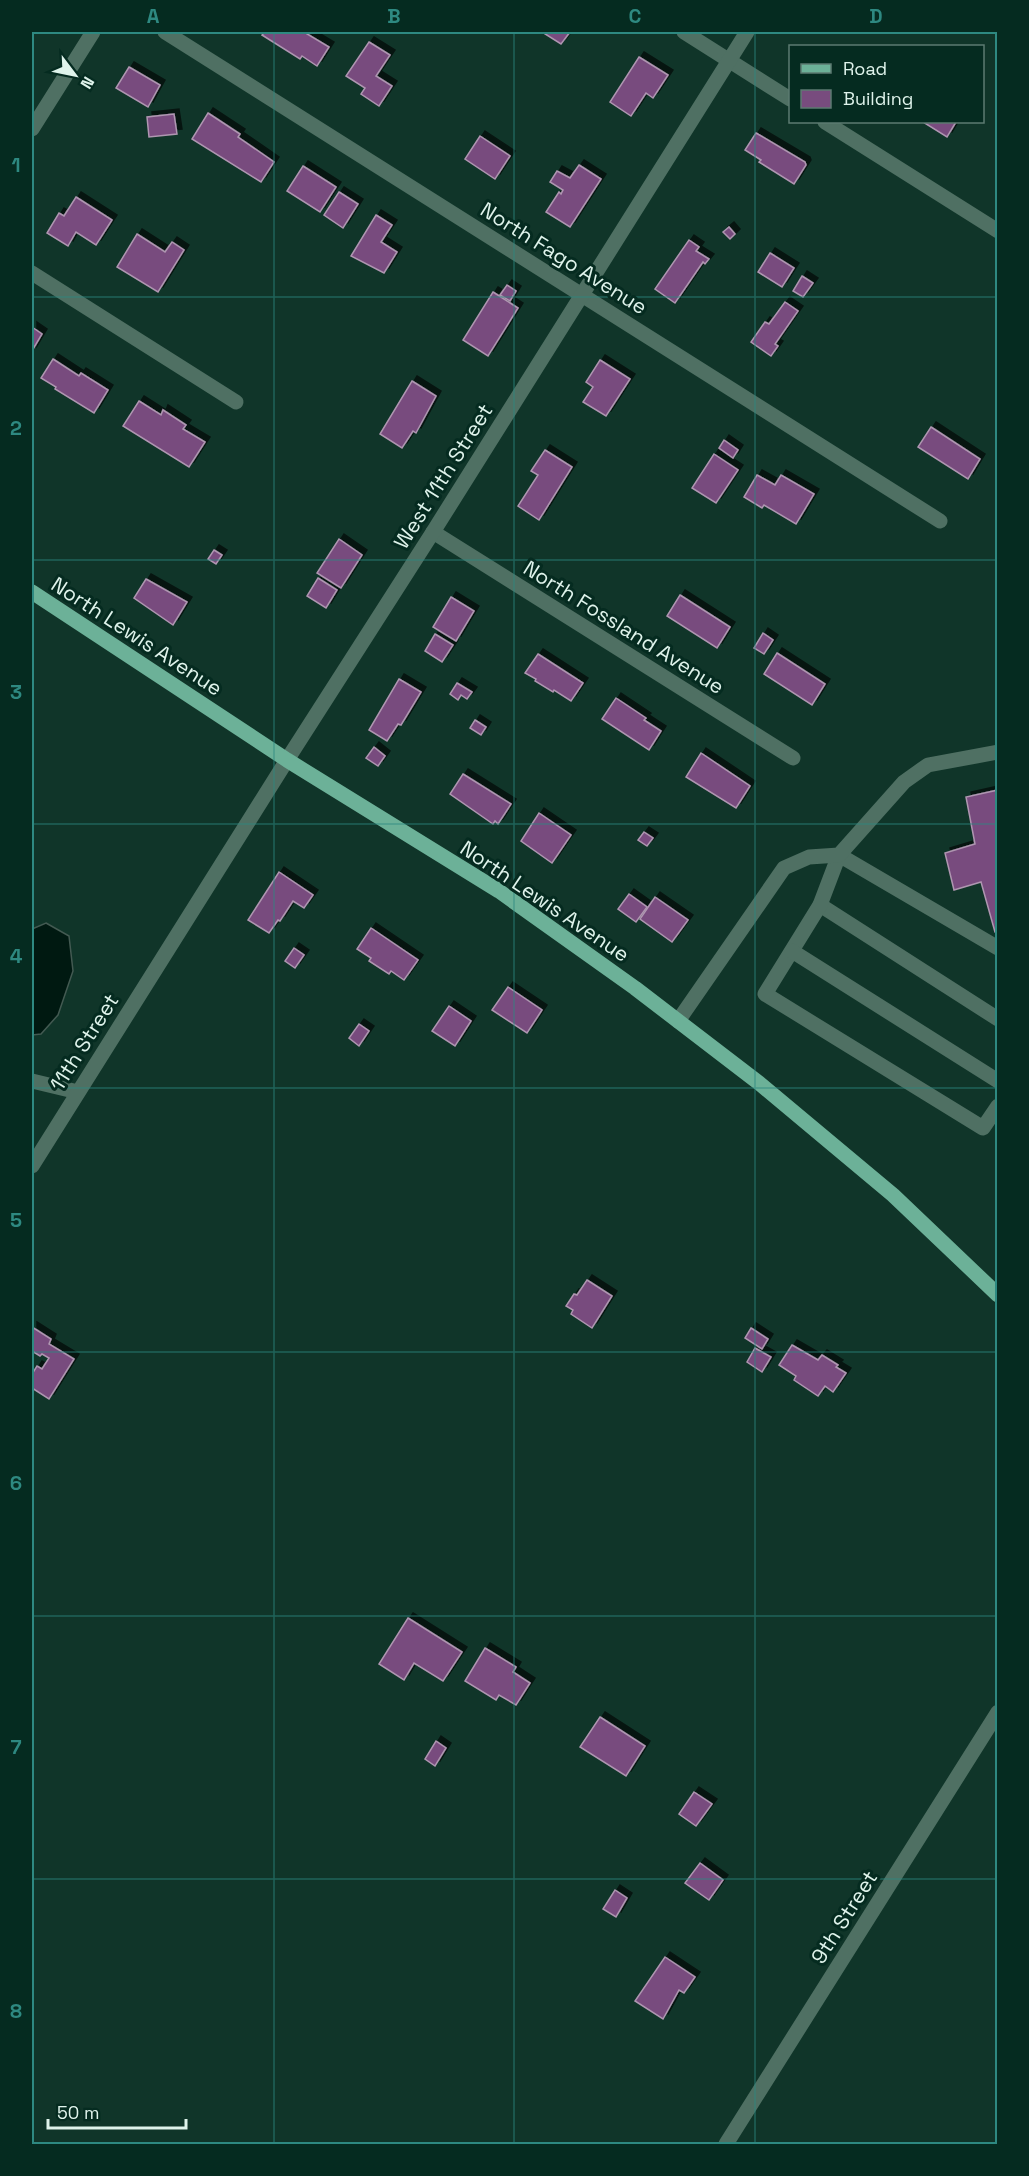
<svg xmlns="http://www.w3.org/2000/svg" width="1029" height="2176" font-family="'Space Grotesk',sans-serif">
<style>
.water{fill:#001911;stroke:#435a52;stroke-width:1.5}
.building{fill:#784c7e;stroke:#af96b1;stroke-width:1.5;filter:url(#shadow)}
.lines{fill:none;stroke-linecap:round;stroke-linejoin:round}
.minor{stroke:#4f7063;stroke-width:15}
.major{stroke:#6cb198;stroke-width:15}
.grid{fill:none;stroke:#2e8981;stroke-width:1.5;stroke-opacity:0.55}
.labels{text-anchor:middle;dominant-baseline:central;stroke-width:6;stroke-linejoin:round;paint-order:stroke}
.street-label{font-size:21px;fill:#dff3eb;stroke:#052b20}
.neatline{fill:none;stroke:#2e8981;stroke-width:2}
.grid-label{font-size:20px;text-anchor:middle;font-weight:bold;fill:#2e8981}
</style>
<defs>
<filter id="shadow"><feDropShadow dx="5" dy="-5" stdDeviation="0" flood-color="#0009"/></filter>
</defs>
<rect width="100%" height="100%" fill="#103529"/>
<polygon class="water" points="46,923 69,936 73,971 58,1015 41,1034 32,1035 32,929"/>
<g class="building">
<polygon points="265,32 304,32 329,47 317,66 302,56 300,59 262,35"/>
<polygon points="542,32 570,32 561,44"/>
<polygon points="369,42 390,55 376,76 392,86 379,106 361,94 365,88 346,76"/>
<polygon points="639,57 668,75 653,98 646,93 631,116 610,102"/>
<polygon points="129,67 160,85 148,107 116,88"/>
<polygon points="208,113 240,134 238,137 274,162 261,182 192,139"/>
<polygon points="174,114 177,134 149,137 147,117"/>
<polygon points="923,122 956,122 947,137"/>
<polygon points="756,133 805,162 806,165 794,184 759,162 761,160 745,150"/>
<polygon points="480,136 510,156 495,179 465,159"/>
<polygon points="579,165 601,179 570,227 546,212 559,192 561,194 563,190 550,182 557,171 570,178"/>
<polygon points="303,166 336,187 320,212 287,191"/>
<polygon points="339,192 358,204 343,228 324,215"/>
<polygon points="76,197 112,220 96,245 76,232 68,246 47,233 59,213 64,216"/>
<polygon points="376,215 392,225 381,242 397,252 384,273 351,256"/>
<polygon points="729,227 735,234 730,239 723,232"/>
<polygon points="137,234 165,252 172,242 184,250 158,292 117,267"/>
<polygon points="689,240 699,247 696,251 709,259 705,264 703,262 675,303 655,289"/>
<polygon points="770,253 794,268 782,287 758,272"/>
<polygon points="802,276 813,283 803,297 793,291"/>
<polygon points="507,285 516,291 510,301 500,295"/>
<polygon points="493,292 518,308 488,356 463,340"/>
<polygon points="785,302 798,311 775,344 778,346 771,356 751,342 765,322 769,324"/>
<polygon points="32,327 42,334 32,351"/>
<polygon points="53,359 79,376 81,373 108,390 94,413 55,389 56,387 41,378"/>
<polygon points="600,360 630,379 606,416 583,402 593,387 586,382"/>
<polygon points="412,381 436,396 416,433 413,431 402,448 380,434"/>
<polygon points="139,401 161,415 163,410 186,425 183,429 205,442 189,467 123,426"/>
<polygon points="931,427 980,459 968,479 918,447"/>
<polygon points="724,440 738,450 733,458 719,448"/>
<polygon points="545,450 572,467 539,520 518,506 538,475 531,471"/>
<polygon points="714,454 738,470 716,503 692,488"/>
<polygon points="757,475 775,485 781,475 814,494 796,524 764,505 762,508 744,497"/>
<polygon points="339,539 362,555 341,588 317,573"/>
<polygon points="214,550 222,555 216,564 208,559"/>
<polygon points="318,578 337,590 326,608 307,596"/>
<polygon points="146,579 187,602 173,625 134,598"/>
<polygon points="680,595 730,627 717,648 667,616"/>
<polygon points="451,597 474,611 456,641 433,627"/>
<polygon points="763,633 773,640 764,654 754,648"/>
<polygon points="435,634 453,645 442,662 425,651"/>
<polygon points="777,653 825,684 812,705 764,674"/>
<polygon points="538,654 583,683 571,701 554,690 553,692 535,681 536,679 525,673"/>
<polygon points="399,679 421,692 401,725 398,724 387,741 369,730"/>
<polygon points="457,683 472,692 467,699 461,695 458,700 450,694"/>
<polygon points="616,698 646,718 644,720 661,731 649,750 602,719"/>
<polygon points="475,720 486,727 481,735 470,728"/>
<polygon points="374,747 385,756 378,766 366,758"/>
<polygon points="701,753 750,786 736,808 686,777"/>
<polygon points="463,774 511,804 498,824 495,821 493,824 450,794"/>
<polygon points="998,790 998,932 995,932 981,882 954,890 945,853 975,844 966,797"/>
<polygon points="539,813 571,835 552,863 521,841"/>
<polygon points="644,832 653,838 647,846 638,840"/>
<polygon points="279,872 313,895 304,908 293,901 280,921 278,920 269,933 248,920"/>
<polygon points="629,894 647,907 636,922 618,909"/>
<polygon points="655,897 688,920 672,942 640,919"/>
<polygon points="371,928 418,960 404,980 391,971 389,974 369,961 371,958 357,949"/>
<polygon points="294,948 304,955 295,968 285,961"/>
<polygon points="508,987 542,1010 527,1033 492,1010"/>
<polygon points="449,1006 471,1021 455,1046 432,1031"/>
<polygon points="359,1024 369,1031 359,1046 349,1038"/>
<polygon points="587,1280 612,1296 592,1328 571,1314 573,1310 566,1306 574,1294 577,1295"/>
<polygon points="32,1327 51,1339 49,1344 74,1359 49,1399 32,1388 32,1374 37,1366 42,1369 49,1358 42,1354 40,1356 32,1351"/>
<polygon points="751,1328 768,1339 762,1349 745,1338"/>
<polygon points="792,1345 818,1360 822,1355 838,1365 836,1367 846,1373 833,1392 825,1386 818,1396 794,1380 796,1376 779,1365"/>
<polygon points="755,1348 771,1357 762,1372 747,1362"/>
<polygon points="408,1618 462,1652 443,1681 414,1663 404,1680 379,1664"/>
<polygon points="485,1648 516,1667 513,1672 530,1683 516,1705 499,1695 496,1700 465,1681"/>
<polygon points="600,1717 645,1746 626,1776 580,1747"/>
<polygon points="436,1741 446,1748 435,1766 425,1759"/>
<polygon points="694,1792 712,1804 696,1826 679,1814"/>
<polygon points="700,1863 723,1880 709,1900 685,1883"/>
<polygon points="615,1890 627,1898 616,1917 603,1909"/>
<polygon points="665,1957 695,1977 684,1993 679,1990 663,2019 635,2001"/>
</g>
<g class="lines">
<g class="minor">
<polyline points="165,32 940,521"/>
<polyline points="684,32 790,99"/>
<polyline points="825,122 998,231"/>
<polyline points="32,129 93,32"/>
<polyline points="32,273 236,402"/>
<polyline points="433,532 793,758"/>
<polyline points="820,905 998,1019"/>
<polyline points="998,948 839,855 820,905 765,994 983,1128 998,1106"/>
<polyline points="792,951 998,1081"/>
<polyline points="678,1021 784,868 809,857 839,855 904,782 928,765 998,752"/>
<polyline points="32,1081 78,1092"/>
<polyline points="32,1166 287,760 433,532 747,32"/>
<polyline points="726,2144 998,1712"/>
</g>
<polyline class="major" points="32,592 287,760 499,891 635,988 759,1083 893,1195 998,1295"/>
</g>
<path class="grid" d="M274 32V2144M514 32V2144M755 32V2144M32 297H998M32 560H998M32 824H998M32 1088H998M32 1352H998M32 1616H998M32 1879H998"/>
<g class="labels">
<g class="street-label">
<text transform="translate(564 258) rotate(32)">North Fago Avenue</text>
<text transform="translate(443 476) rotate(-58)">West 11th Street</text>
<text transform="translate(624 627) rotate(32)">North Fossland Avenue</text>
<text transform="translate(137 636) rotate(33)">North Lewis Avenue</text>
<text transform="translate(545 901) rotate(34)">North Lewis Avenue</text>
<text transform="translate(84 1042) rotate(-58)">11th Street</text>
<text transform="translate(844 1917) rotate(-58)">9th Street</text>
</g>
</g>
<rect width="1029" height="2176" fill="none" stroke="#052b20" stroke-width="66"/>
<rect x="789" y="45" width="195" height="78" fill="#052b20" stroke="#5c7b71" stroke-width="1.5"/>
<rect x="801" y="64" width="30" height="9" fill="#6cb198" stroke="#5c7b71" stroke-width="1.5"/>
<text x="843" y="75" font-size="18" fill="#dff3eb">Road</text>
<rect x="801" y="90" width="30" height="18" fill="#784c7e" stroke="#5c7b71" stroke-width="1.5"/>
<text x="843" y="105" font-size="18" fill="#dff3eb">Building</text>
<g transform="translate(75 75) rotate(122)" stroke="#052b20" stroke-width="4.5" paint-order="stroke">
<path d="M0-4.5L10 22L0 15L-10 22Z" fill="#dff3eb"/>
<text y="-9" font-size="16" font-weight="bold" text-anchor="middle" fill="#dff3eb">N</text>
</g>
<path d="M48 2119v9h138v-9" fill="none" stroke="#dff3eb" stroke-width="3"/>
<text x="57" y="2119" font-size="18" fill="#dff3eb" stroke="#052b20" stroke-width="4.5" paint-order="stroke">50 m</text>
<rect x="33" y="33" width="963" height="2110" class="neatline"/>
<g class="grid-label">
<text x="153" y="23">A</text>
<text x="394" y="23">B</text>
<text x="635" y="23">C</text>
<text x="876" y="23">D</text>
<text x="16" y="172">1</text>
<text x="16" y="435">2</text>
<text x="16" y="699">3</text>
<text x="16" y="963">4</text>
<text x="16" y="1227">5</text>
<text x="16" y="1490">6</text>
<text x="16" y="1754">7</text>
<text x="16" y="2018">8</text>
</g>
</svg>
